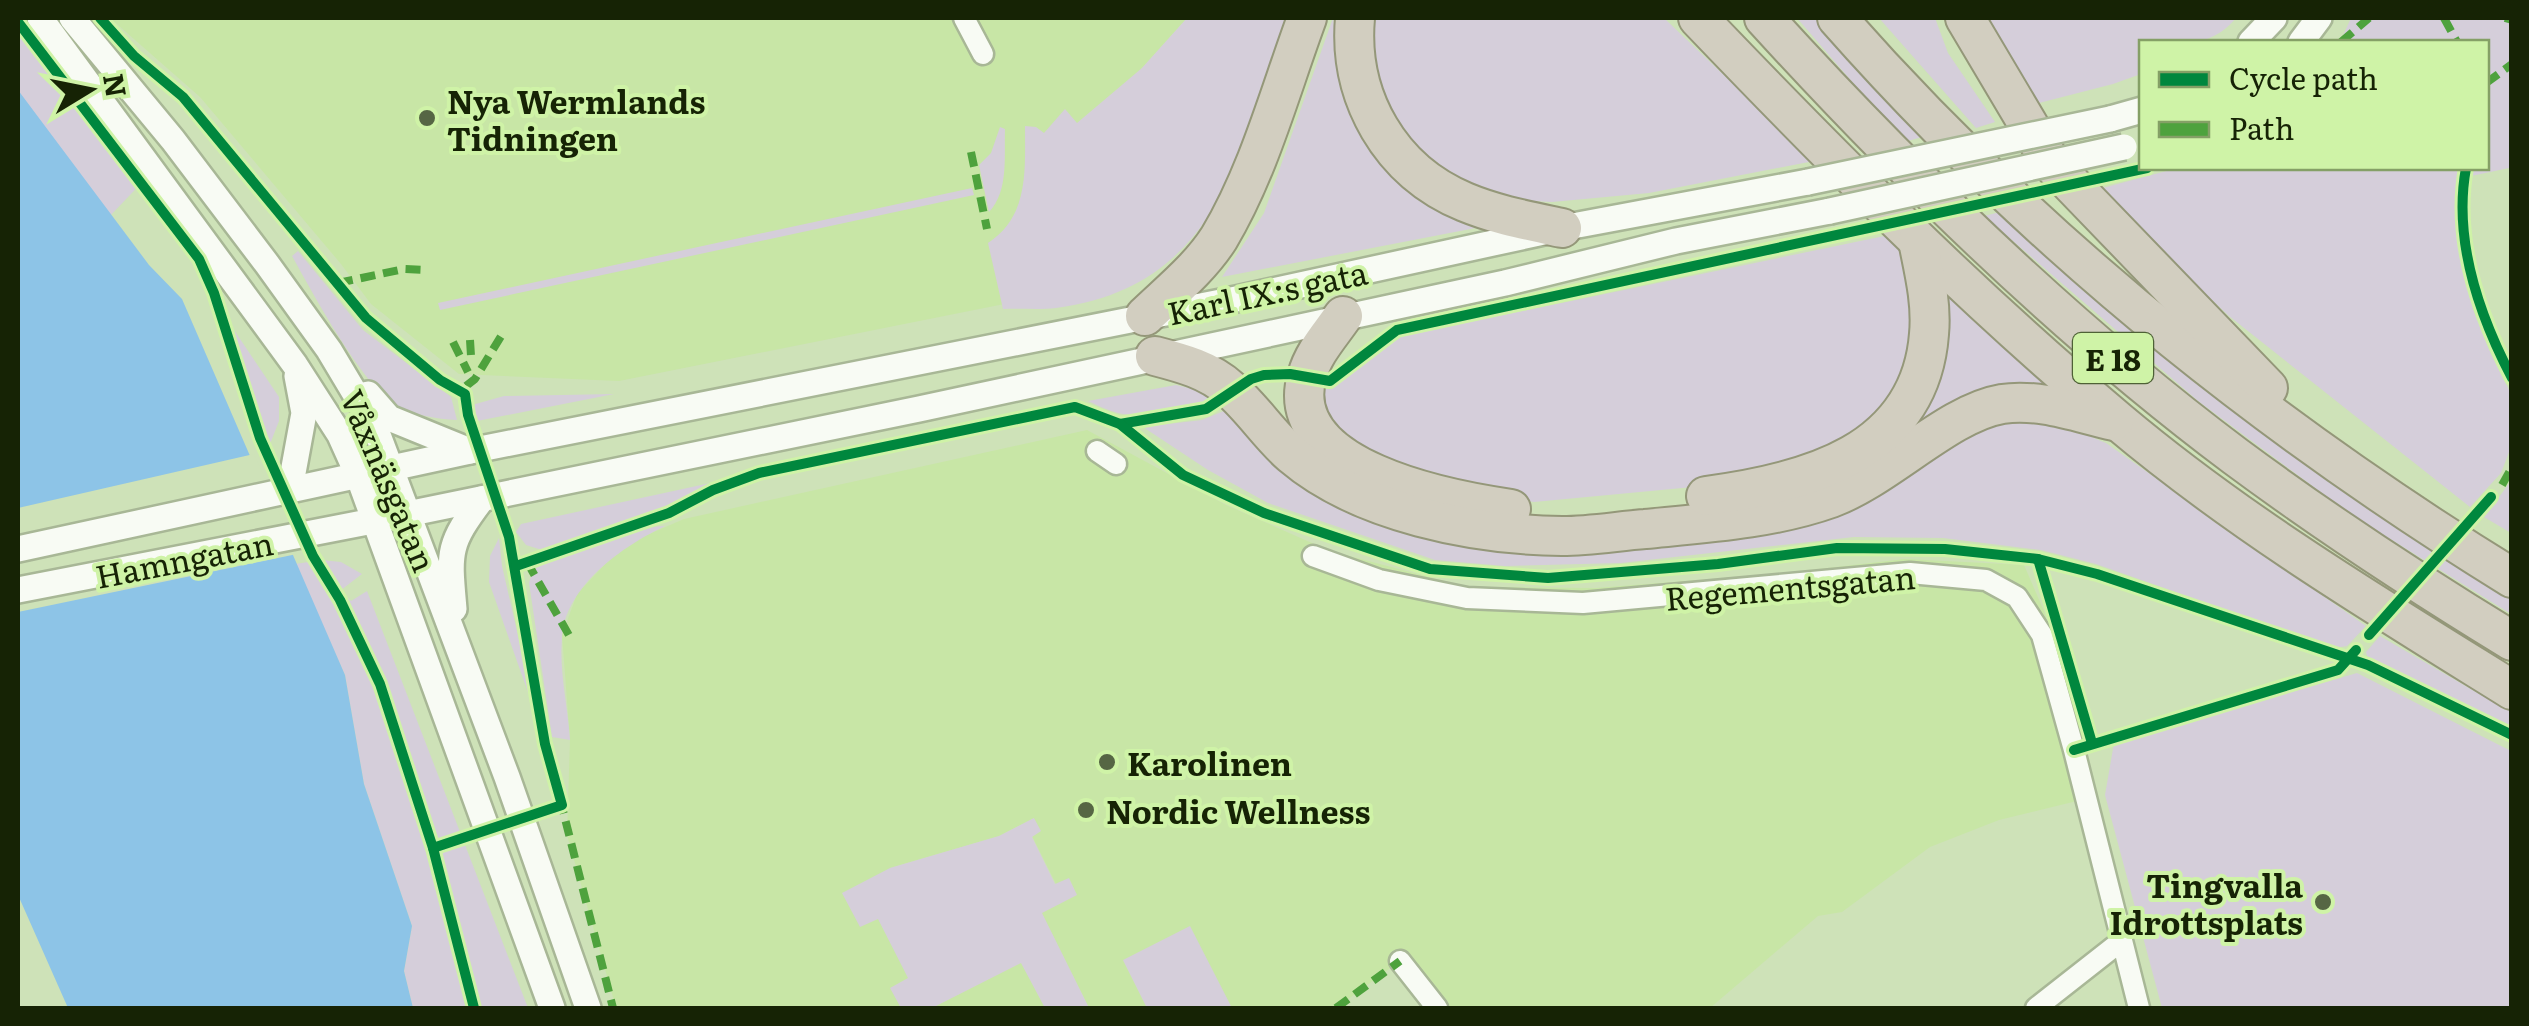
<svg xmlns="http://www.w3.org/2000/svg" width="2529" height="1026" font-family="Literata,serif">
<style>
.built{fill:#c8e6a6}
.green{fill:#d5ceda}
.water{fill:#8dc4e7}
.pier{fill:#cee2b8}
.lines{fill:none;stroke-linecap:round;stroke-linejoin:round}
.minor-casing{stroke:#a8b796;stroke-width:25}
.tertiary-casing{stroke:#a8b796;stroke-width:30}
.motorway-casing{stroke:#949779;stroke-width:42}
.minor{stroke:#f8fbf4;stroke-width:20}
.tertiary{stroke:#f8fbf4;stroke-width:25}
.motorway{stroke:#d2cec0;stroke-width:38}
.tertiary-bridge-casing{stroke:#a8b796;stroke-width:30;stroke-linecap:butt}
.tertiary-bridge{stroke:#f8fbf4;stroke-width:25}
.quiet{stroke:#4ea23d;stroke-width:8;stroke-dasharray:15 8;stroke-linecap:butt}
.cycleway-casing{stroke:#cff3a7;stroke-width:16}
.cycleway{stroke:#00873e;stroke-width:10}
.poi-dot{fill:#566644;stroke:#cff3a7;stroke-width:4}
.labels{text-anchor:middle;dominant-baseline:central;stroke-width:8;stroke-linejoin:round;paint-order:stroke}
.shield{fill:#cff3a7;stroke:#4e6136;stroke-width:2.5}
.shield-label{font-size:30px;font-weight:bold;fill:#162305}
.poi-label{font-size:32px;font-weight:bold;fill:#162305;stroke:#cff3a7;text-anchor:start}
.street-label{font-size:32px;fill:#162305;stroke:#cff3a7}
</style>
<rect width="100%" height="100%" fill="#cee2b8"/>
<g class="built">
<polygon points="110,18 1187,18 1142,68 1024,300 619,381 459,374 371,304 341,264 200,97"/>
<polygon points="1087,430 1226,505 1330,551 1468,587 1596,588 1776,574 1905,559 2024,565 2044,611 2095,789 2085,799 1999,820 1930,847 1842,912 1818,916 1710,1008 1437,1008 1400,961 1336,1008 1231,1008 1123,960 1147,1008 1089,1008 1041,912 1077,894 1056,884 1032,836 1034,818 999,836 890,868 878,918 909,978 891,988 901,1008 616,1008 567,835 570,740 562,635 577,594 608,561 635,540 684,519"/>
<polygon points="1021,962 1045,1008 932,1008"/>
</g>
<g class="green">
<polygon points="18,18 32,18 152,172 107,219 18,103"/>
<path d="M1187 18H1288C1243 148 1219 287 1056 308 1039 310 1020 308 1003 309L988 243C1029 216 1025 171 1025 126L1036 127 1044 133 1065 109 1077 123 1142 68Z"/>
<polygon points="1333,18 1339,62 1392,174 1437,210 1486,226 1222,277 1264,213"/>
<polygon points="1369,18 1664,18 1814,161 1649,193 1552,202 1500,199 1461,189 1392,124 1380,94"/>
<polygon points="1797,18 1820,18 1926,136 1904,142"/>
<polygon points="1879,18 1935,18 1948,53 1995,122 1976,128"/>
<path d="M1989 18H2236C2209 50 2180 42 2142 42L2141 74 2113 84 2039 103 1997 37Z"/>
<polygon points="2351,18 2511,18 2511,187 2509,168 2457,179 2457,222 2473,309 2491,354 2511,394 2511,447 2501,473 2470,507 2229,316 2095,190 2178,168 2486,168 2486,42 2340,42"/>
<path d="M1000 127 1005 129C1004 156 1009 191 989 212L979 165 991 153Z"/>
<polygon points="972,188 974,195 440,310 438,303"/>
<polygon points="2004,211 2511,593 2511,614 2350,514 2198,401 1984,216"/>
<polygon points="1894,234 1915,290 1909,376 1889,408 1807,463 1693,487 1534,502 1479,495 1372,460 1323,416 1320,389 1332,389 1397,337"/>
<path d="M298 251 363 330 451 397 457 420C436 419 414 415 396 405 363 387 311 290 292 256Z"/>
<polygon points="1946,283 2052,384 2009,387 1906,437"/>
<polygon points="232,327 279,397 279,421 270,444"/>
<path d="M1176 385 1218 395C1194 411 1146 419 1118 413 1107 410 1097 405 1088 401Z"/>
<polygon points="614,394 477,421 472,405 504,396"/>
<path d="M1231 408 1448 534 1845 508C1864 499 1883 491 1901 481 1934 462 1970 428 2009 421 2041 415 2077 431 2106 443L2366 626 2347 646 2334 648 2096 564 2041 550 1943 538 1854 537 1621 563 1505 566 1435 560 1268 503 1208 470 1143 427 1202 420Z"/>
<polygon points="2511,481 2512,533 2511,533 2484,517"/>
<polygon points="715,482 673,504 542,550 526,545 516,532 521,524"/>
<path d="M665 526C623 546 565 586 562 638 559 671 568 707 570 740L552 737 529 583 533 570C568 550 625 528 665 526Z"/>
<polygon points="499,538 502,566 537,718 489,582 490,556"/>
<polygon points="322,560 341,562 362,574 341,590 351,601 367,591 528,1008 413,1008 404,971 412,926 364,784 345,675 295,564"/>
<polygon points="2380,636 2481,695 2511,707 2511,728 2368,659 2366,652"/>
<polygon points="2357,673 2511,751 2511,1008 2162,1008 2105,795 2114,743"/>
<polygon points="1034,818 1041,831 1032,837 1055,884 1069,878 1077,895 1042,913 1089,1008 1045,1008 1021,963 932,1008 901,1008 890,988 908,978 878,919 860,927 842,893 890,868 999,836"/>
<polygon points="1190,926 1232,1008 1147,1008 1123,960"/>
</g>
<polygon class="water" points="18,90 149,265 182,299 345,675 364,784 412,926 404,971 413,1008 68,1008 18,895"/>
<polygon class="pier" points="254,454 297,554 18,612 18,508"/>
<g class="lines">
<g class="minor-casing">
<g id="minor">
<polyline points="964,18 983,54"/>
<polyline points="1097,451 1116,464"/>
<polyline points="1313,556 1379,580 1467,598 1583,603 1910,573 1986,580 2017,597 2042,635 2074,750 2139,1008"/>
<polyline points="1400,961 1437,1008"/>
<polyline points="2036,1008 2120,942"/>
</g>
</g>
<g class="tertiary-casing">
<g id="tertiary">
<polyline points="40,18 295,365 340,435 358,475 552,1008"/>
<polyline points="72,18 173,140 267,264 329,350 375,427 507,777 588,1008"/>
<polyline points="2251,42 2274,18"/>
<polyline points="2301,42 2319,18"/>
<polyline points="2110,119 2142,110"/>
<polyline points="368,394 389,418 470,451"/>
<polyline points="290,489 304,413 297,376"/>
<polyline points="18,549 470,451 1236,299 1562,228 1808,182"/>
<polyline points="18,590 373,521 919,409 1505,283 1676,241 1830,211"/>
<path d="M454 609C449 552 447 545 482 499"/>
</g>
</g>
<g class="motorway-casing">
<g id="motorway">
<path d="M1355 18C1348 97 1390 171 1465 202 1496 215 1529 221 1562 228"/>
<path d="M1698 18C1832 158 1969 296 2118 421 2239 523 2377 606 2512 690"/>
<path d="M1764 18C1908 176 2063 327 2235 456 2324 522 2417 583 2512 641"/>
<path d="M1837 18C2031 238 2262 424 2512 578"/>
<polyline points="1965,18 2051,163 2268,388"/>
<path d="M1145 316C1170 292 1200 268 1219 238 1259 171 1280 91 1307 18"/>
<path d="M1343 316C1330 335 1313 353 1307 376 1280 469 1449 500 1511 509"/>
<path d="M1155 356C1182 363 1209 370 1230 389 1253 409 1269 435 1292 455 1360 513 1475 535 1562 536 1590 536 1618 531 1645 529 1707 523 1772 519 1831 498 1888 477 1948 413 2002 404 2039 398 2078 413 2114 421"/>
<path d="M1706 496C1805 483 1920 454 1929 334 1932 303 1924 271 1918 241"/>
</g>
</g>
<use href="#minor" class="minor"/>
<use href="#tertiary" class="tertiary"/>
<use href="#motorway" class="motorway"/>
<g class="tertiary-bridge-casing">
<g id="tertiary-bridge">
<polyline points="1808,182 2110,119"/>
<polyline points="1830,211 2124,147"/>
</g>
</g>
<use href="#tertiary-bridge" class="tertiary-bridge"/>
<g class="quiet">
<polyline points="2444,18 2457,42"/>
<polyline points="2505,18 2512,20"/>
<polyline points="2341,42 2369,18"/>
<polyline points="2486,83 2512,64"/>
<polyline points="971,152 987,229"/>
<polyline points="338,283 404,269 427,270"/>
<polyline points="470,340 471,356"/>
<polyline points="453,342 468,372"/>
<polyline points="466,386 475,379 503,333"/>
<polyline points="2502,485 2512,467"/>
<polyline points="527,562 570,637"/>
<polyline points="560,799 613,1008"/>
<polyline points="1336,1008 1400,961"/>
</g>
<g class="cycleway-casing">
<g id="cycleway">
<polyline points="100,18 134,56 183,97 366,318 440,380 465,394 468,415 509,537 545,744 562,805 433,848"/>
<polyline points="18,22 199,259 214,293 260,438 313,556 340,600 380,684 433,848 474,1008"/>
<path d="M2466 168C2453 239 2479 315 2512 378"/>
<polyline points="1120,424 1206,409 1251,379 1264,375 1290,374 1330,381 1397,330 2147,168"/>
<polyline points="2038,559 2092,743"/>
<polyline points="516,566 669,513 713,490 759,473 1075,407 1120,424 1183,475 1264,513 1430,569 1548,578 1718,564 1837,548 1945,549 2038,559 2097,574 2368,665 2512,735"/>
<polyline points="2369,635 2491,497"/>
<polyline points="2074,750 2338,670 2356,650"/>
</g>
</g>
<use href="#cycleway" class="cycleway"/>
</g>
<g class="poi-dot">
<circle cx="427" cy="118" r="10"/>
<circle cx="1107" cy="762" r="10"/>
<circle cx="1086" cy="810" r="10"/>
<circle cx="2323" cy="902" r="10"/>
</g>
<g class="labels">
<rect class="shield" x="2073" y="333" width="80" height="50" rx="8"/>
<g class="shield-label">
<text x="2113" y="358">E 18</text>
</g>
<g class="poi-label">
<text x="447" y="100">Nya Wermlands<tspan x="447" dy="37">Tidningen</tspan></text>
<text x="1127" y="762">Karolinen</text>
<text x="1106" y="810">Nordic Wellness</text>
<text x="2303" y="884" text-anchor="end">Tingvalla<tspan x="2303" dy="37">Idrottsplats</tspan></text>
</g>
<g class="street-label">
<text transform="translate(1267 291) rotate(-12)">Karl IX:s gata</text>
<text transform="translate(390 480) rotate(67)">Våxnäsgatan</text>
<text transform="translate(184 558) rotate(-11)">Hamngatan</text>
<text transform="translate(1790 586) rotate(-5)">Regementsgatan</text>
</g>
</g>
<rect width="2529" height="1026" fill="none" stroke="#162305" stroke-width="40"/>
<rect x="2139" y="40" width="350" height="130" fill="#cff3a7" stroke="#85a066" stroke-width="2.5"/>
<rect x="2159" y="72" width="50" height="15" fill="#00873e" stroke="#85a066" stroke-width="2.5"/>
<text x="2229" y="90" font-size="30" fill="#162305">Cycle path</text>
<rect x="2159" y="122" width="50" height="15" fill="#4ea23d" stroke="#85a066" stroke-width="2.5"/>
<text x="2229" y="140" font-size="30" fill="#162305">Path</text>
<g transform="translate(90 90) rotate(80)" stroke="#cff3a7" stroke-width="8" paint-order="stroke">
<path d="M0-8L18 38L0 25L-18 38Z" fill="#162305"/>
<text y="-15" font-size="28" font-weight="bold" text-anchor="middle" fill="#162305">N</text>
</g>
</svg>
